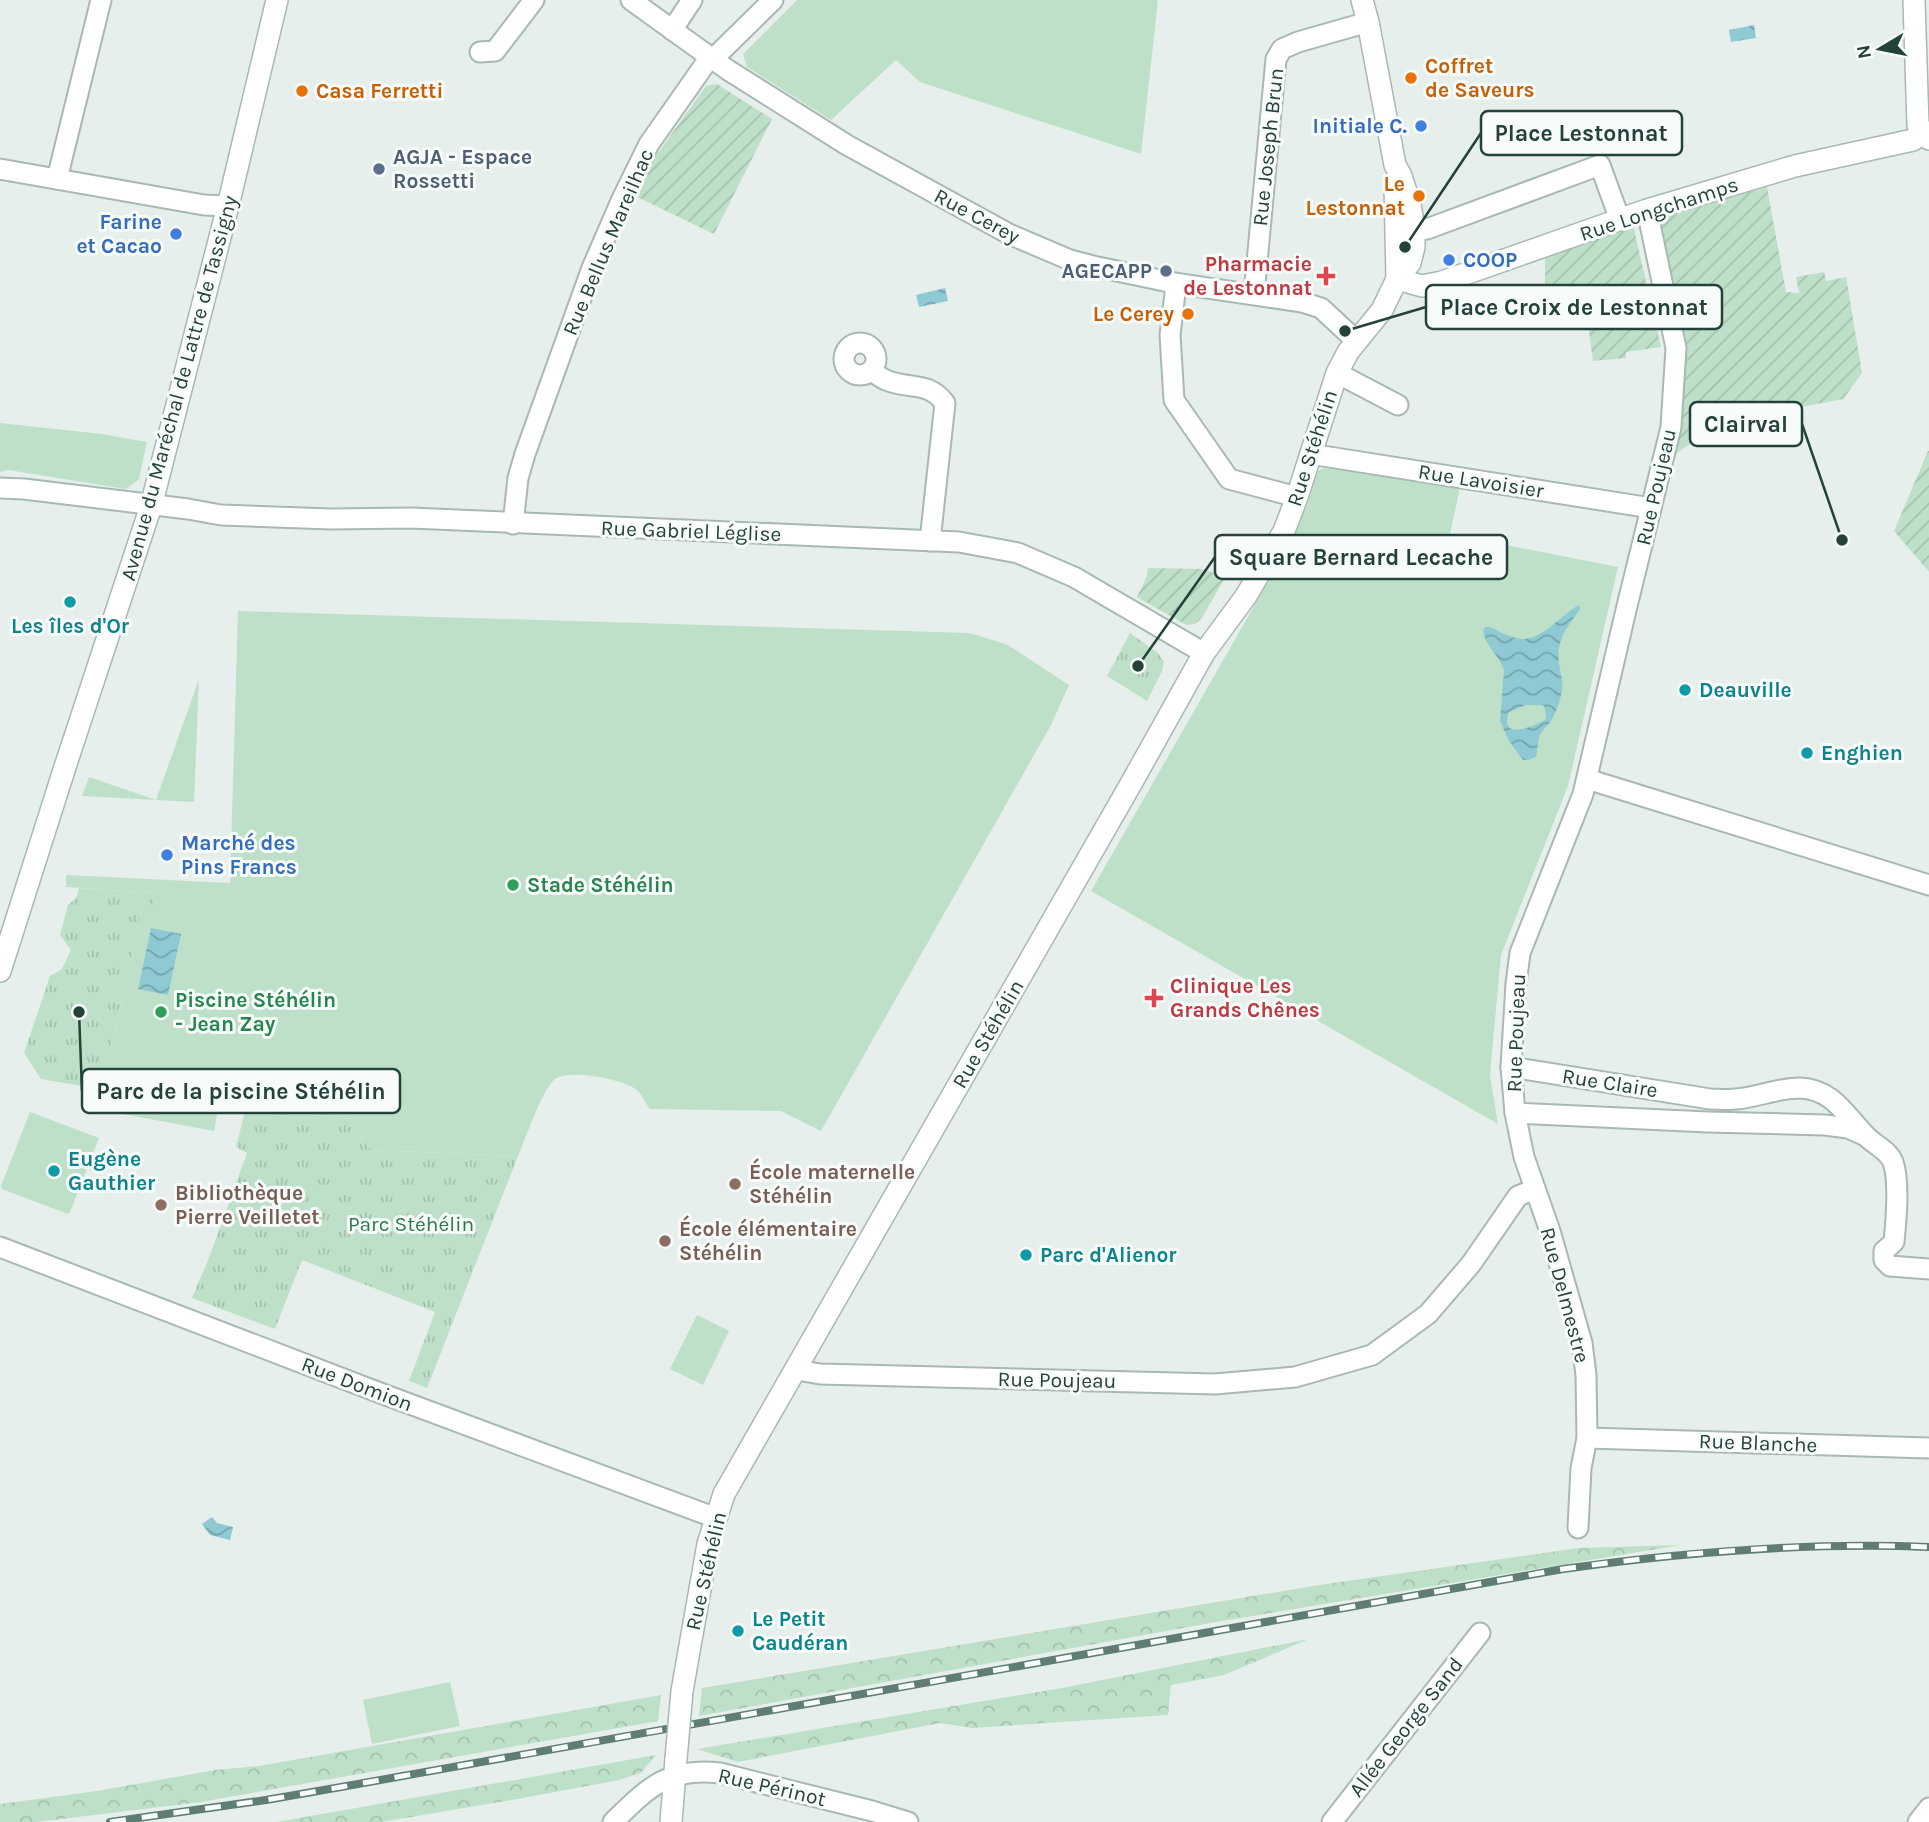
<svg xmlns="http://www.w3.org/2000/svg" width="1929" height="1822" font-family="Karla,sans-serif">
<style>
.grass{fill:#bfe0c8}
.forest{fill:url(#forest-crowns)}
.park{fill:url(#park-tufts)}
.garden{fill:url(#garden-furrows)}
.water{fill:url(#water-waves);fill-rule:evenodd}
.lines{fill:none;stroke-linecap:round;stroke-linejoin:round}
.minor-casing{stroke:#a8b8b2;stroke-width:23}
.tertiary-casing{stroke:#a8b8b2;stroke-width:24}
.secondary-casing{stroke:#a4bbb3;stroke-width:24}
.minor{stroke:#fff;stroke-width:19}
.tertiary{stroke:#fff;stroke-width:21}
.secondary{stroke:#fff;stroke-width:21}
.rail-casing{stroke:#5f7d75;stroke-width:8}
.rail{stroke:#f7fbf9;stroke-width:5;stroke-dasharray:16;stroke-linecap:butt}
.tertiary-bridge-casing{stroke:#a8b8b2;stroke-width:24;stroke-linecap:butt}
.tertiary-bridge{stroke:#fff;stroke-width:21}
.food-dot{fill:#e8710a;stroke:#f7fbf9;stroke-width:2.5}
.shop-dot{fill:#3f7fe0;stroke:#f7fbf9;stroke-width:2.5}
.service-dot{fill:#5c6f8a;stroke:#f7fbf9;stroke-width:2.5}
.health-dot{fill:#e0444e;stroke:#f7fbf9;stroke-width:2.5}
.culture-dot{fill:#0f9aa8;stroke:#f7fbf9;stroke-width:2.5}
.leisure-dot{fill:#2e9e5b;stroke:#f7fbf9;stroke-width:2.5}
.education-dot{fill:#8d6e63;stroke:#f7fbf9;stroke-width:2.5}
.labels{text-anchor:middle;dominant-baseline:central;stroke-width:6;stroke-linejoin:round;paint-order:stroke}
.food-label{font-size:21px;font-weight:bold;fill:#c56008;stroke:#f7fbf9;text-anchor:start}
.shop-label{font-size:21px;font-weight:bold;fill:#366cbe;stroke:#f7fbf9;text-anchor:end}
.street-label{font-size:21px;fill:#24423a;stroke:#f7fbf9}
.service-label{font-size:21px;font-weight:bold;fill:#4e5e75;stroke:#f7fbf9;text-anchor:start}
.health-label{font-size:21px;font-weight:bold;fill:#be3a42;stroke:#f7fbf9;text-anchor:end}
.culture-label{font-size:21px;font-weight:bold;fill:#0d838f;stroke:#f7fbf9;text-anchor:start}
.leisure-label{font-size:21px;font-weight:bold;fill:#27864d;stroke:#f7fbf9;text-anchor:start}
.education-label{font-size:21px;font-weight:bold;fill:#785e54;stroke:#f7fbf9;text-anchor:start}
.park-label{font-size:21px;fill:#2d7a4b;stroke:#f7fbf9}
.leader{fill:none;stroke:#24423a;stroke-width:2.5}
.callout-dot{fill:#24423a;stroke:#f7fbf9;stroke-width:2.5}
.callout{fill:#f7fbf9;stroke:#24423a;stroke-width:2.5}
.callout-label{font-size:23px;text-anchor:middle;font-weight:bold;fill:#24423a}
</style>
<defs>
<pattern id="forest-crowns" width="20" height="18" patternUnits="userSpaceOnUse" patternTransform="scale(1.75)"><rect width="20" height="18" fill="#bfe0c8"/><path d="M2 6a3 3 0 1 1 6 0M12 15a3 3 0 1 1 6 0" fill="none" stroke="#a4c1ad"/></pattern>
<pattern id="park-tufts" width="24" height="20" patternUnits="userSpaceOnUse" patternTransform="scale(1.75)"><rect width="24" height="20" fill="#bfe0c8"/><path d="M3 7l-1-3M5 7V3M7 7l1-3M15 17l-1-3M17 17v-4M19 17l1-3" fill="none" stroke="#a4c1ad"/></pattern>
<pattern id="garden-furrows" width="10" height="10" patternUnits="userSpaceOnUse" patternTransform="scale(1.75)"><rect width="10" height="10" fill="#bfe0c8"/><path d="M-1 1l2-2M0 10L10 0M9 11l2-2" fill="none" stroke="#a4c1ad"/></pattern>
<pattern id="water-waves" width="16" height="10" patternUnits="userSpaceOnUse" patternTransform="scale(1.75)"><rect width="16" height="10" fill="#8ec9d4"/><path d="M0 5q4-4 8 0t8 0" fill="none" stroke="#74a5ad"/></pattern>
</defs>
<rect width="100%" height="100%" fill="#e6efeb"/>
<g class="grass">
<polygon points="797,0 1158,0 1141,154 920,82 896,60 831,120 747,67 743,54"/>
<polygon points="0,423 102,434 147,442 139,479 126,489 8,470 0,472"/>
<polygon points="1324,468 1460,488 1450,534 1618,567 1568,786 1501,955 1490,1075 1498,1124 1091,891 1269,580 1276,560 1307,506 1318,471"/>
<path d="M238 611 970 633 1008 645 1069 685 1051 725 821 1131 781 1111 650 1109C645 1103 641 1091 634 1088 619 1079 571 1069 555 1079 543 1088 525 1140 518 1156L371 1150 343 1114 218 1109 214 1131 96 1109 99 1089 114 1036 141 909 155 893 66 887V875L230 883Z"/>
<polygon points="199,679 194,802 82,796 89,777 156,800"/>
<polygon points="30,1112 99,1138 70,1212 68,1214 2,1189 1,1186"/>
<polygon points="697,1315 729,1331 703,1385 670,1369"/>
<polygon points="450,1682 460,1726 372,1744 363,1700"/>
</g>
<g class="forest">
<polygon points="1681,1545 1216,1622 699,1716 702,1688 1319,1585 1579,1548"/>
<polygon points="1309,1639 1224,1675 1171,1685 1168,1715 972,1728 940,1723 738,1762 697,1749 1062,1688"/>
<polygon points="661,1695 658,1721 201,1802 37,1822 0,1822 0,1804 97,1791 215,1770 259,1766"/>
<polygon points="656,1755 641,1773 619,1780 512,1800 381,1822 277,1822"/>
</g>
<g class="park">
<polygon points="1130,633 1158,653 1164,662 1162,671 1147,701 1107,676"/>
<polygon points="79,888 155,893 152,910 141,910 114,1036 99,1089 41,1079 24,1053 50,976 62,969 71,950 60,935 68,905 76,898"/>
<polygon points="245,1111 343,1114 371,1150 518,1156 427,1388 409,1381 435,1312 302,1260 275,1329 192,1298 210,1255 247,1153 236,1147"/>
</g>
<g class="garden">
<polygon points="717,84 772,119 714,234 635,196 653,160 706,86"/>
<polygon points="1767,187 1786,292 1799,293 1796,277 1824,272 1826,281 1846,277 1862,373 1843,399 1791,409 1701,436 1676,454 1680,430 1659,226 1665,216"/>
<polygon points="1633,225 1661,347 1626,352 1626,358 1593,361 1586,308 1545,305 1545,256"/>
<polygon points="1928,451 1929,451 1929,572 1894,531"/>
<path d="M1148 568 1201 569 1226 576 1203 616C1198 623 1194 625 1186 625L1137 597 1147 576Z"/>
</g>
<g class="water">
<polygon points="1754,25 1756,38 1731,42 1729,30"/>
<polygon points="945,288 948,301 919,307 916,295"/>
<path d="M1579 605 1580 609C1568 627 1556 638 1559 663 1560 672 1564 683 1562 691 1560 700 1556 714 1550 722 1547 727 1542 729 1540 735 1537 742 1538 750 1536 757L1528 760H1523L1509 741 1500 721 1504 670C1499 655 1486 647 1483 631L1485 627H1490C1499 631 1507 636 1516 638 1539 645 1560 615 1579 605ZM1526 705H1541L1544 706 1546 715V719C1534 727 1498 741 1509 712Z"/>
<polygon points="151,928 181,934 168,995 138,989"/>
<polygon points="212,1517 217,1523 233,1527 230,1540 210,1535 202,1524"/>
</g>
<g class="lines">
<g class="minor-casing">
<g id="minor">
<polyline points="631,0 728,70 847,145 1009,234 1070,260 1093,266 1174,283 1302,302 1321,308 1349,334 1359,339"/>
<polyline points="672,30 692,0"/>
<polyline points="480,52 495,51 534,0"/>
<polyline points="0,169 204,205 228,206"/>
<polyline points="57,179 101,0"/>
<polyline points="1414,229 1417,231 1427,229 1600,165 1620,220"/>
<polyline points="1174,283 1175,293 1170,335 1174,400 1229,479 1297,497"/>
<polyline points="1254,294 1276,59 1282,49 1298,42 1368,22"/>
<circle cx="860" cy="359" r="16"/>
<path d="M872 371C876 374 881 378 886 380 909 390 927 380 945 403L930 541"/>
<polyline points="1337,373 1398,405"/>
<polyline points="1310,454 1651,508"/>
<polyline points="0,488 24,489 188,509 221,515 331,519 411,518 959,542 1018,553 1074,577 1204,653"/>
<polyline points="513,524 518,478 525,454 592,268 621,201 649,144 710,57 716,56 773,0"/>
<polyline points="1587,779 1929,885"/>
<path d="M1511 1067 1710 1099C1718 1099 1728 1100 1736 1099 1758 1097 1778 1088 1800 1088 1833 1089 1846 1116 1867 1137 1876 1146 1888 1150 1893 1162 1900 1182 1896 1222 1894 1242L1884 1251V1260L1890 1266 1929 1269"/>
<polyline points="1515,1113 1708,1122 1825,1125 1848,1128 1866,1136"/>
<polyline points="0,1247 375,1391 716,1518"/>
<polyline points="797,1370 820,1374 1215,1384 1295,1377 1372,1355 1428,1314 1471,1264 1518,1196 1535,1189"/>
<polyline points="1587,1438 1929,1448"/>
<polyline points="1578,1528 1581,1468 1587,1438 1586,1375 1582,1343 1550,1231 1524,1157 1515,1113 1511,1067 1516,984 1520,953 1583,794 1627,606 1671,427 1676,348 1647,210"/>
<path d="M613 1822C648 1788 667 1767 720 1773L872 1811 908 1822"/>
<polyline points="1332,1822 1480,1633"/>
<polyline points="1918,1822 1929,1808"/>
</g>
</g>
<g class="tertiary-casing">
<g id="tertiary">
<polyline points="1914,0 1918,125 1929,139"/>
<polyline points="1395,186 1397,279"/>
<polyline points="1397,279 1422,286 1442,282 1647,210 1795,166 1913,140 1922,133"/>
<polyline points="682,1691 708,1544 724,1494 1132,782 1204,653 1246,596 1284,531 1297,497 1337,373 1348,352 1382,310 1397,279 1410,263 1414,247 1414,229 1410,204 1401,176 1395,165 1368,22 1362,0"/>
<polyline points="671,1822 676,1759"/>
</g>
</g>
<g class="secondary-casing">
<polyline id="secondary" points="0,971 65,767 151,506 228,206 277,0"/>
</g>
<use href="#minor" class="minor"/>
<use href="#tertiary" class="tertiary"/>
<use href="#secondary" class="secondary"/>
<g class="rail-casing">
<path id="rail" d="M110 1822 266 1800 341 1787 1563 1569C1684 1552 1806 1542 1929 1547"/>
</g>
<use href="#rail" class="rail"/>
<g class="tertiary-bridge-casing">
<polyline id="tertiary-bridge" points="676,1759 682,1691"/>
</g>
<use href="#tertiary-bridge" class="tertiary-bridge"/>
</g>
<g class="food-dot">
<circle cx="1411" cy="78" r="7"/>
<circle cx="302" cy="91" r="7"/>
<circle cx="1419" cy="196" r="7"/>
<circle cx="1188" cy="314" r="7"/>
</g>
<g class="shop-dot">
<circle cx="1421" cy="126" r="7"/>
<circle cx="176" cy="234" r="7"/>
<circle cx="1449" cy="260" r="7"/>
<circle cx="167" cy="855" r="7"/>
</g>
<g class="service-dot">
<circle cx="379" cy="169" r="7"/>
<circle cx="1166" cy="271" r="7"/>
</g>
<g class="health-dot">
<path d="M1322.5 265.5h7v7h7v7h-7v7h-7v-7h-7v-7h7z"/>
<path d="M1150.5 987.5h7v7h7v7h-7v7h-7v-7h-7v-7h7z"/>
</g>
<g class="culture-dot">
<circle cx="70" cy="602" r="7"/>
<circle cx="1685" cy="690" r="7"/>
<circle cx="1807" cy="753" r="7"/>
<circle cx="54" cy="1171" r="7"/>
<circle cx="1026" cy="1255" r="7"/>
<circle cx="738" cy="1631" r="7"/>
</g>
<g class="leisure-dot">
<circle cx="513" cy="885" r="7"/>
<circle cx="161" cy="1012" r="7"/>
</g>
<g class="education-dot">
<circle cx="735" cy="1184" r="7"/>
<circle cx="161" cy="1205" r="7"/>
<circle cx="665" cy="1241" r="7"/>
</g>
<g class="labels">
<g class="food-label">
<text x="1425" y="66">Coffret<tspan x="1425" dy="24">de Saveurs</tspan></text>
<text x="316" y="91">Casa Ferretti</text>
<text x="1405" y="184" text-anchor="end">Le<tspan x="1405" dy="24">Lestonnat</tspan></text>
<text x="1174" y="314" text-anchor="end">Le Cerey</text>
</g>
<g class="shop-label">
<text x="1407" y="126">Initiale C.</text>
<text x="162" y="222">Farine<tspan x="162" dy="24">et Cacao</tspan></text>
<text x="1463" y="260" text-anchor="start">COOP</text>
<text x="181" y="843" text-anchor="start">Marché des<tspan x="181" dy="24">Pins Francs</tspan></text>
</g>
<g class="street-label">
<text transform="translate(1268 147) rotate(-84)">Rue Joseph Brun</text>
<text transform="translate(1659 209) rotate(-18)">Rue Longchamps</text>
<text transform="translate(977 216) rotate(28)">Rue Cerey</text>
<text transform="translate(608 242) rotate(-67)">Rue Bellus Mareilhac</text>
<text transform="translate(179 388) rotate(-75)">Avenue du Maréchal de Lattre de Tassigny</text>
<text transform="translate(1312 448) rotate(-72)">Rue Stéhélin</text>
<text transform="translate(1481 481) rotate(9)">Rue Lavoisier</text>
<text transform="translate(1656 487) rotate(-77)">Rue Poujeau</text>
<text transform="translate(691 531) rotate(2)">Rue Gabriel Léglise</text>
<text transform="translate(1516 1033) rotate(-88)">Rue Poujeau</text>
<text transform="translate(988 1034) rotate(-60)">Rue Stéhélin</text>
<text transform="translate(1610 1083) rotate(9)">Rue Claire</text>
<text transform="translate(1565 1295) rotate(75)">Rue Delmestre</text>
<text transform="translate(1057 1380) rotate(1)">Rue Poujeau</text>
<text transform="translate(357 1384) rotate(21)">Rue Domion</text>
<text transform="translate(1758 1443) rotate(2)">Rue Blanche</text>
<text transform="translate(706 1571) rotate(-77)">Rue Stéhélin</text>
<text transform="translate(1406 1727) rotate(-52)">Allée George Sand</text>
<text transform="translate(772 1787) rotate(13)">Rue Périnot</text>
</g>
<g class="service-label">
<text x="393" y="157">AGJA - Espace<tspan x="393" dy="24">Rossetti</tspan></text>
<text x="1152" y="271" text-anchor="end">AGECAPP</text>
</g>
<g class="health-label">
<text x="1312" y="264">Pharmacie<tspan x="1312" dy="24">de Lestonnat</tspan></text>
<text x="1170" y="986" text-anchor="start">Clinique Les<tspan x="1170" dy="24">Grands Chênes</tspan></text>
</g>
<g class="culture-label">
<text x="70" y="626" text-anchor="middle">Les îles d'Or</text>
<text x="1699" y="690">Deauville</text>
<text x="1821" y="753">Enghien</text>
<text x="68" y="1159">Eugène<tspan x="68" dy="24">Gauthier</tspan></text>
<text x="1040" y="1255">Parc d'Alienor</text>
<text x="752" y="1619">Le Petit<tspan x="752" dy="24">Caudéran</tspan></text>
</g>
<g class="leisure-label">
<text x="527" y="885">Stade Stéhélin</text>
<text x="175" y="1000">Piscine Stéhélin<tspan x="175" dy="24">- Jean Zay</tspan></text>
</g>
<g class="education-label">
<text x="749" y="1172">École maternelle<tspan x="749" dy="24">Stéhélin</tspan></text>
<text x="175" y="1193">Bibliothèque<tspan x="175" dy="24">Pierre Veilletet</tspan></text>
<text x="679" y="1229">École élémentaire<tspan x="679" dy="24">Stéhélin</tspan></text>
</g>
<g class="park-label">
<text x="411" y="1224">Parc Stéhélin</text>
</g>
</g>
<path class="leader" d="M1405 247L1481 133M1345 331L1426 307M1842 540L1802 424M1138 666L1215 557M79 1012L82 1091"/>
<g class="callout-dot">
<circle cx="1405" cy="247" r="7"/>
<circle cx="1345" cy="331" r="7"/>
<circle cx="1842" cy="540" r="7"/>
<circle cx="1138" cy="666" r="7"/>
<circle cx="79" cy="1012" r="7"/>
</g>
<g class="callout">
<rect x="1481" y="111" width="201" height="44" rx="7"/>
<rect x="1426" y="285" width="296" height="44" rx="7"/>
<rect x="1690" y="402" width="112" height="44" rx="7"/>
<rect x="1215" y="535" width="292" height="44" rx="7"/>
<rect x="82" y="1069" width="318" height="44" rx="7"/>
</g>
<g class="callout-label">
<text x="1581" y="141">Place Lestonnat</text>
<text x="1574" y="315">Place Croix de Lestonnat</text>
<text x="1746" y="432">Clairval</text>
<text x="1361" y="565">Square Bernard Lecache</text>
<text x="241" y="1099">Parc de la piscine Stéhélin</text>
</g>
<g transform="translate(1880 49) rotate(260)" stroke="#f7fbf9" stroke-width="5" paint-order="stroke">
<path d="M0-5L12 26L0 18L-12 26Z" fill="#24423a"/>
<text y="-10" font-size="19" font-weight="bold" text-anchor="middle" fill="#24423a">N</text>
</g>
</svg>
